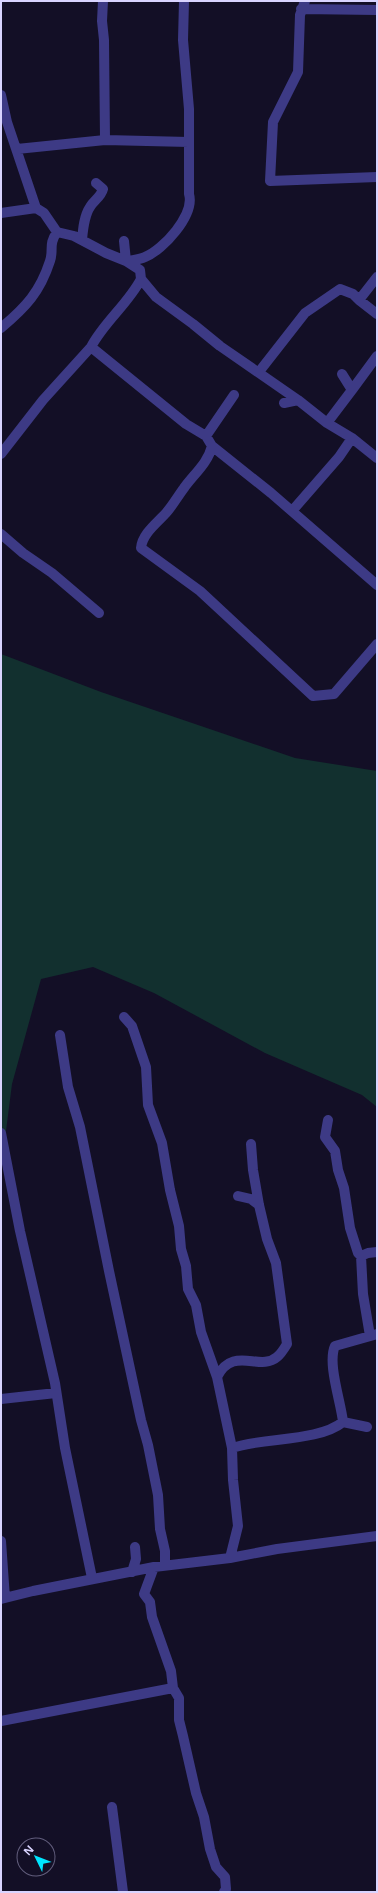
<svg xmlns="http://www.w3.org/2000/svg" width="378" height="1893" viewBox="0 0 378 1893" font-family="'Open Sans',sans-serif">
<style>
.green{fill:#12302f}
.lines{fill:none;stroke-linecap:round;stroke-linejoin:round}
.minor{stroke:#3d3a85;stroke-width:10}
</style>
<rect width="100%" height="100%" fill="#130f26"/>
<!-- green -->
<path class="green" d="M1 654 101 692 295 758 377 771V1107L362 1095 265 1053 154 993 93 967 41 979 12 1084 1 1170Z"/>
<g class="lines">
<!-- minor -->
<path class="minor" d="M103 1 102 21 104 40 105 140
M184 1 183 40 189 109V194C195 215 163 250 145 257 139 260 132 260 126 261L140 270 141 279 156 297 193 324 220 346 298 400 327 423 352 438 377 458
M305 1 300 15 298 72 273 122 270 181 377 177
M301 9 377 10
M1 95 7 122 36 208 44 213 57 232 74 236 106 253 126 261 124 241
M17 149 105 140 189 142
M1 213 36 208
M82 240C83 229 84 216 90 207 94 200 101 197 103 189L96 183
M377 277 359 300 377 314
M1 328C26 307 40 292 50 261 54 249 48 245 57 232
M91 347 186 424 206 436 234 395
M262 368 305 313 340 289 353 294 359 300
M352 390 377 356
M284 403 298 400
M327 423 352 390 342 374
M206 436 212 446 271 493 377 585
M212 446C208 463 194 474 184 488 178 496 173 505 166 513 157 523 142 534 141 548L200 591 313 696 334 694 377 644
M1 454 43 400 91 347C104 322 128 304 141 279
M292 511 339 457 352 438
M1 534 23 553 52 573 99 613
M124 1017 132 1026 146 1067 148 1105 162 1143 170 1190 179 1226 181 1249 186 1266 188 1289 196 1305 201 1332 217 1377 232 1448 233 1480 238 1526 230 1558
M60 1035 68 1087 80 1127 109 1271 141 1420 148 1445 158 1495 160 1529 165 1551V1566
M328 1120 325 1137 335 1151 338 1170 344 1188 350 1228 358 1253 361 1256 363 1294 370 1336
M1 1133 20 1231 55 1383 65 1448 92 1578
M238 1196 251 1199 259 1205
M361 1256 368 1253 377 1252
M217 1377C233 1345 260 1372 277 1357 281 1354 284 1349 287 1344L276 1263 267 1239 259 1205 253 1170 251 1144
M1 1399 56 1393
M343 1422C341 1402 327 1363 335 1346L377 1334
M343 1422 367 1427
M232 1448C264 1437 318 1442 343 1422
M1 1541 5 1598
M154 1567 144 1594 150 1602 152 1617 171 1671 173 1688 179 1698V1720L183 1736 196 1793 204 1817 210 1849 216 1867 225 1877 226 1889 224 1892
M132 1572 136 1559 135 1547
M1 1599 33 1591 154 1567 230 1558 277 1549 377 1536
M1 1721 173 1688
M112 1807 123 1892"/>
</g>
<!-- border -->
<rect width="378" height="1893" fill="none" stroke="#d9d4ff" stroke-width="4"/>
<!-- north arrow -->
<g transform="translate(36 1857) rotate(313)"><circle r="19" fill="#130f26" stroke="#625e7d"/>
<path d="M0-3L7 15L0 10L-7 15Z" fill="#00e5ff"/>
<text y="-6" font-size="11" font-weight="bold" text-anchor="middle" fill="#d9d4ff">N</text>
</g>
</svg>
